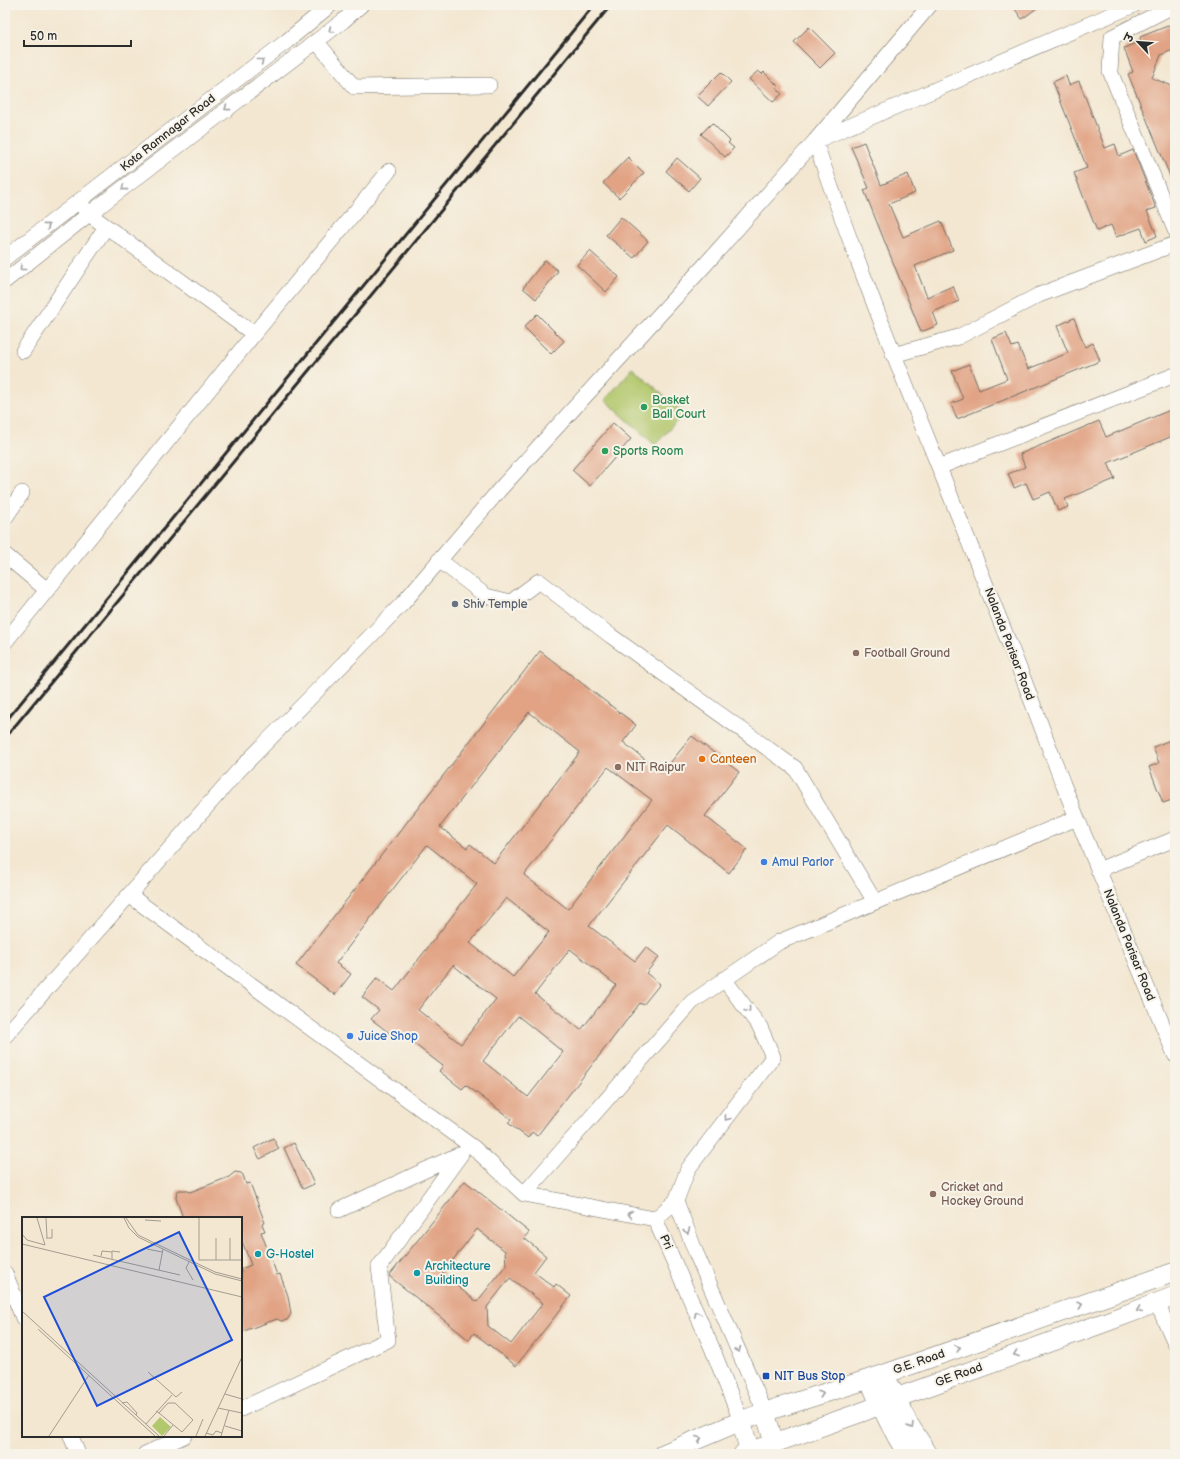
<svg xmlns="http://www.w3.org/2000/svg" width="1180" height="1459" viewBox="0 0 1180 1459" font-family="'Balsamiq Sans','Playpen Sans Deva',sans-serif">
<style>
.green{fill:#b2c86d;stroke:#6e7a4c}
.building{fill:#e1a384;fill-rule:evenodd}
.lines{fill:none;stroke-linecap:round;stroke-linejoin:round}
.minor-casing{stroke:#716d65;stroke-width:16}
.major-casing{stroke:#716d65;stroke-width:20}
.minor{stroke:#fff;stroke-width:15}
.major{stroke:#fff;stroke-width:19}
.rail{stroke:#2b2b2b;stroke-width:3}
.oneway{stroke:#a0a0a0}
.leisure-dot{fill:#2e9e5b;stroke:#f7f3e8;stroke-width:1.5}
.worship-dot{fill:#6b7280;stroke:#f7f3e8;stroke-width:1.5}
.education-dot{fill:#8d6e63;stroke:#f7f3e8;stroke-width:1.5}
.food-dot{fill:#e8710a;stroke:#f7f3e8;stroke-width:1.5}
.shop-dot{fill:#3f7fe0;stroke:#f7f3e8;stroke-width:1.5}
.culture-dot{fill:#0f9aa8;stroke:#f7f3e8;stroke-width:1.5}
.transit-dot{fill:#1a4fb4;stroke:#f7f3e8;stroke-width:1.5}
.labels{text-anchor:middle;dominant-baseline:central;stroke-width:4;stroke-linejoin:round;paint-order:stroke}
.street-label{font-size:12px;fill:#2b2b2b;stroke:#f7f3e8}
.leisure-label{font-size:12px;fill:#27864d;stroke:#f7f3e8;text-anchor:start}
.worship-label{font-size:12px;fill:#5b616d;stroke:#f7f3e8;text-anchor:start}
.education-label{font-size:12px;fill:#785e54;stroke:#f7f3e8;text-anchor:start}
.food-label{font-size:12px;fill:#c56008;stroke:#f7f3e8;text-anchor:start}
.shop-label{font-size:12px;fill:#366cbe;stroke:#f7f3e8;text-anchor:start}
.culture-label{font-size:12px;fill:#0d838f;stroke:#f7f3e8;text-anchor:start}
.transit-label{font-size:12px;fill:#164399;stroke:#f7f3e8;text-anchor:start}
.inset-road{fill:none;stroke:#a39c8f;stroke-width:1}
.view{fill:#1d4ed8;fill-opacity:0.15;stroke:#1d4ed8;stroke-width:2}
.inset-edge{fill:none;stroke:#2b2b2b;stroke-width:2}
</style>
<rect width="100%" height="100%" fill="#f7f3e8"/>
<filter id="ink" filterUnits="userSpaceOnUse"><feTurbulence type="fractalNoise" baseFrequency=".025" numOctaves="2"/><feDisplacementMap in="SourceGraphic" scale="8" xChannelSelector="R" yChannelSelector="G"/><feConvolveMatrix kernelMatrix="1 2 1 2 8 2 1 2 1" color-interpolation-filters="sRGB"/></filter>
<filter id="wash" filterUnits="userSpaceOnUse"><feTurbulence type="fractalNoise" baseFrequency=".012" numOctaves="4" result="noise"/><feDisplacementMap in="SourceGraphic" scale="16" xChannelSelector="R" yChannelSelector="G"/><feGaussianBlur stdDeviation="0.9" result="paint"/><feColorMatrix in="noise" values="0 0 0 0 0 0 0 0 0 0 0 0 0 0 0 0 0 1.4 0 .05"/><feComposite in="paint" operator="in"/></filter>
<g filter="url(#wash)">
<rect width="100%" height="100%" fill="#f3e7d1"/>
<!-- green -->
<path class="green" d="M633 368 684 413 655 445 605 400Z"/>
<g id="blocks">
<!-- building -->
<path class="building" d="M1012 5H1041L1022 19Z
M1175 23V53L1170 51 1161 55 1152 78 1175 87V188L1128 74 1133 72 1124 48 1141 41 1140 37Z
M809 27 835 53 820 68 794 42Z
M758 71 762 74 764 72 778 86 776 88 782 94 773 102 749 79Z
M721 72 731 82 708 106 697 96Z
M1066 76 1069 85 1079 81 1105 148 1115 144 1119 156 1133 150 1156 208 1147 211 1157 236 1146 241 1141 228 1116 237 1111 225 1097 231 1074 173 1087 168 1053 82Z
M712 123 730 141 728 143 734 148 725 157 701 134Z
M864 142 881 185 908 174 915 193 889 204 903 237 941 221 953 250 915 266 927 297 953 286 959 301 933 312 938 325 921 332 864 190 869 188 851 147Z
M628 157 644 173 619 198 603 183Z
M677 158 700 178 689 191 666 171Z
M621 217 648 241 634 258 606 235Z
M590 251 619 277 606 292 577 265Z
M545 260 558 271 536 299 523 288Z
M537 314 564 341 551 354 524 327Z
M1074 318 1085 347 1093 343 1100 361 957 419 951 404 963 399 952 371 969 364 979 390 1007 379 992 339 1006 333 1012 347 1018 345 1028 369 1068 353 1057 326Z
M1175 408V435L1108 463 1115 479 1065 499 1068 507 1058 511 1050 492 1033 499 1026 483 1014 488 1008 474 1025 467 1020 454 1099 421 1106 437Z
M613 423 631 439 590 486 572 470Z
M540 651 636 725 623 742 662 773 692 736 739 772 705 816 747 849 729 873 668 825 589 926 635 961 646 947 659 957 646 973 660 984 643 1005 640 1003 537 1136 532 1132 528 1138 508 1123 511 1119 466 1085 462 1089 439 1071 443 1066 400 1033 396 1038 371 1019 379 1010 362 997 377 978 394 991 477 884 427 845 336 963 351 974 335 995 296 965ZM529 712 580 752 494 863 470 844 467 848 440 827ZM608 767 652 800 568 909 524 875ZM506 898 549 932 513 977 470 943ZM570 949 616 985 581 1030 535 994ZM453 965 496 999 461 1044 418 1010ZM518 1016 563 1052 528 1097 483 1061Z
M1175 738V799L1163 803 1149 767 1159 763 1153 747Z
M273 1138 279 1149 260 1159 254 1148Z
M294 1143 314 1184 303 1189 284 1148Z
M235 1172 241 1173 243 1175 246 1184 250 1183 265 1223 262 1224 265 1231 261 1232 277 1275 280 1274 288 1296 291 1314 287 1320 281 1321 277 1319 241 1332V1269L251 1265 241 1238V1218H183L176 1198 177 1192 179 1190H185L190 1192 229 1177Z
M465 1181 529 1232 524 1238 546 1256 534 1272 554 1287 556 1284 571 1296 516 1366 474 1333 469 1340 389 1276ZM477 1229 505 1251 506 1265 477 1302 442 1274ZM510 1278 543 1303 511 1344 488 1326 487 1307Z"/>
</g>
</g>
<g filter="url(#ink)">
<use href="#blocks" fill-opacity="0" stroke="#716d65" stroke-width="1"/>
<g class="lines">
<defs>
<path id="minor" d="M1175 5 1112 37 1110 71 1175 230
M316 41 354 87 489 85
M83 207 89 214 254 334
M5 258 287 41 330 5
M5 281 89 214 343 21 361 5
M23 351 106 227
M893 355 958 337 1039 295 1175 244
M1175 375 939 467 1025 683 1063 784 1175 1055
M939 467C895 359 852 251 815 141L1134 5
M5 518 22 493
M5 555 47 590
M439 560 486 596 511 602 539 581 611 636 795 768 875 902
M5 642 254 334 389 171
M1098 870 1175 839
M129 895 474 1148 524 1194 692 1002 779 942 1077 818
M724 979 760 1027 773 1057 688 1169 676 1201 696 1253 765 1412
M5 1036 238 771 403 603 501 488 704 266 815 141 930 5
M524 1194 655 1219 712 1348 741 1421
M339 1210 460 1154
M655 1219 676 1201
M5 1273 23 1318
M1157 1303 1175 1343
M241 1409 388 1340 379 1267 461 1154
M71 1436 78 1454
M145 1454 184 1436"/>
<path id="major" d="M869 1379C880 1405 892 1430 907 1454
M891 1387 908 1423 928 1454
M765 1412 774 1443
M741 1421 750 1452
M663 1454 741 1421 765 1412 885 1374 1175 1272
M743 1454 865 1411 896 1398 1106 1322 1175 1296"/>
</defs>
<!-- minor casing -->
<use href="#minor" class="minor-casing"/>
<!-- major casing -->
<use href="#major" class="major-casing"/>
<!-- minor -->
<use href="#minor" class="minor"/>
<!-- major -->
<use href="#major" class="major"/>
<!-- rail -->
<path class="rail" d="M5 722 594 5
M5 738 611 5"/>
</g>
<!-- one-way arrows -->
<defs><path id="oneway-chevron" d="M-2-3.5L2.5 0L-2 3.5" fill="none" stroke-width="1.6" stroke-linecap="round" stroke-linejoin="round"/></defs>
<g class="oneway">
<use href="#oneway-chevron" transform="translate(331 30) rotate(143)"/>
<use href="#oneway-chevron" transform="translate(261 61) rotate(-38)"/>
<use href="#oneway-chevron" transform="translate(227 108) rotate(143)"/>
<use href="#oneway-chevron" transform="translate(124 188) rotate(143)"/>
<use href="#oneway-chevron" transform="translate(47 226) rotate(-37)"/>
<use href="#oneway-chevron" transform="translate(22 268) rotate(141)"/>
<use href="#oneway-chevron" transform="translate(748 1010) rotate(53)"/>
<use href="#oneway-chevron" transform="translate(727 1118) rotate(127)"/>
<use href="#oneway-chevron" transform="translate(630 1214) rotate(-170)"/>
<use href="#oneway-chevron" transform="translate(687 1231) rotate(69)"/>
<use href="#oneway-chevron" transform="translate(1080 1305) rotate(-19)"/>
<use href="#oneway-chevron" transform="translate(1139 1310) rotate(159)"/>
<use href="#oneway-chevron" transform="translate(697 1314) rotate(-114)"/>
<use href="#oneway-chevron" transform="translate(958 1348) rotate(-19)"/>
<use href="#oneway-chevron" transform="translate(738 1350) rotate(67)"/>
<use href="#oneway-chevron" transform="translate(1016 1354) rotate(160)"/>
<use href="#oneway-chevron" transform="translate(821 1394) rotate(-18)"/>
<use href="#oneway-chevron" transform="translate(911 1426) rotate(59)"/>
<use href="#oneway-chevron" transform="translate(699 1439) rotate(-23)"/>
</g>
</g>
<!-- markers -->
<g class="leisure-dot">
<circle cx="644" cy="407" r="4"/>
<circle cx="605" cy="451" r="4"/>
</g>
<circle class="worship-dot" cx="455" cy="604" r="4"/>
<g class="education-dot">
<circle cx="856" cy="653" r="4"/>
<circle cx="618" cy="767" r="4"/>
<circle cx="933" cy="1194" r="4"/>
</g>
<circle class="food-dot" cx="702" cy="759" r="4"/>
<g class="shop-dot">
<circle cx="764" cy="862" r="4"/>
<circle cx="350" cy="1036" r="4"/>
</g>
<g class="culture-dot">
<circle cx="258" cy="1254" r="4"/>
<circle cx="417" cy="1273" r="4"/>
</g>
<rect class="transit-dot" x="762" y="1372" width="8" height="8" rx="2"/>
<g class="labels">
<!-- street labels -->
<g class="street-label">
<text transform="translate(168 133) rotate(-38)">Kota Ramnagar Road</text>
<text transform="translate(1009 644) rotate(69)">Nalanda Parisar Road</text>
<text transform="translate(1129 945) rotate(68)">Nalanda Parisar Road</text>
<text transform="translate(666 1242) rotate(66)">Pri</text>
<text transform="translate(919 1362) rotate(-19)">G.E. Road</text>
<text transform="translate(959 1375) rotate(-20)">GE Road</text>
</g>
<!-- leisure labels -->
<g class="leisure-label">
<text x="652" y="400">Basket<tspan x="652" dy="14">Ball Court</tspan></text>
<text x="613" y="451">Sports Room</text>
</g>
<!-- worship labels -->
<g class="worship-label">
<text x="463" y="604">Shiv Temple</text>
</g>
<!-- education labels -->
<g class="education-label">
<text x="864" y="653">Football Ground</text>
<text x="626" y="767">NIT Raipur</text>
<text x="941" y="1187">Cricket and<tspan x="941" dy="14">Hockey Ground</tspan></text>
</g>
<!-- food labels -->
<g class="food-label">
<text x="710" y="759">Canteen</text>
</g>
<!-- shop labels -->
<g class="shop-label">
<text x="772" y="862">Amul Parlor</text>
<text x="358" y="1036">Juice Shop</text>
</g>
<!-- culture labels -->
<g class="culture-label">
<text x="266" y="1254">G-Hostel</text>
<text x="425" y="1266">Architecture<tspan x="425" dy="14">Building</tspan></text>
</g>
<!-- transit labels -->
<g class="transit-label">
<text x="774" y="1376">NIT Bus Stop</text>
</g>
</g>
<!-- overview -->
<g transform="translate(22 1217)">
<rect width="220" height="220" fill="#f3e7d1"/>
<path d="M138 200 149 210 140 219 130 209Z" fill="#b2c86d"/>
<path class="inset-road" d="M24 1 25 21M102 1 107 11 116 20 193 57 220 64M104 1 116 18 193 55 220 62M177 1V43H220M123 3 139 4M0 17 5 23 23 28 15 1M24 21H30V12M194 21V43M0 27 220 80M125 32 140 35M71 38 158 58M79 39 80 34 90 35M90 42V34L98 35M208 43V21M167 45 164 51 171 63M137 53 141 32M0 94 137 219M16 112 133 219M126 155 154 180 160 175M203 177 220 182M100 186 105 185 115 196 114 198M196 191 220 196M134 194 137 196 146 186H153L171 203 160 215 137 196M124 207 150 178M203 209 220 214M184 216 191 218 194 214 200 216M27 219 67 158M142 219 151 208M174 219 181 202M183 219 220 140M199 219 207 193"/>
<path class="view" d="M157 15 210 123 75 189 22 80Z"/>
<rect width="220" height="220" class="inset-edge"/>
</g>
<!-- margin -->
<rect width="1180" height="1459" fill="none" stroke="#f7f3e8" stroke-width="20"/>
<!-- north arrow -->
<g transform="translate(1138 42) rotate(296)" stroke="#f7f3e8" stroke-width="3" paint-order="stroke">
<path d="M0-3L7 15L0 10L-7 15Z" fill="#2b2b2b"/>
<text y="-6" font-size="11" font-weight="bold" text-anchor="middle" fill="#2b2b2b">उ</text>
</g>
<!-- scale -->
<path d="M24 40v6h107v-6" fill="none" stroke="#2b2b2b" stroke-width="2"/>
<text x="30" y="40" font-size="12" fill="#2b2b2b" stroke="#f7f3e8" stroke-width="3" paint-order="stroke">50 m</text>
</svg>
